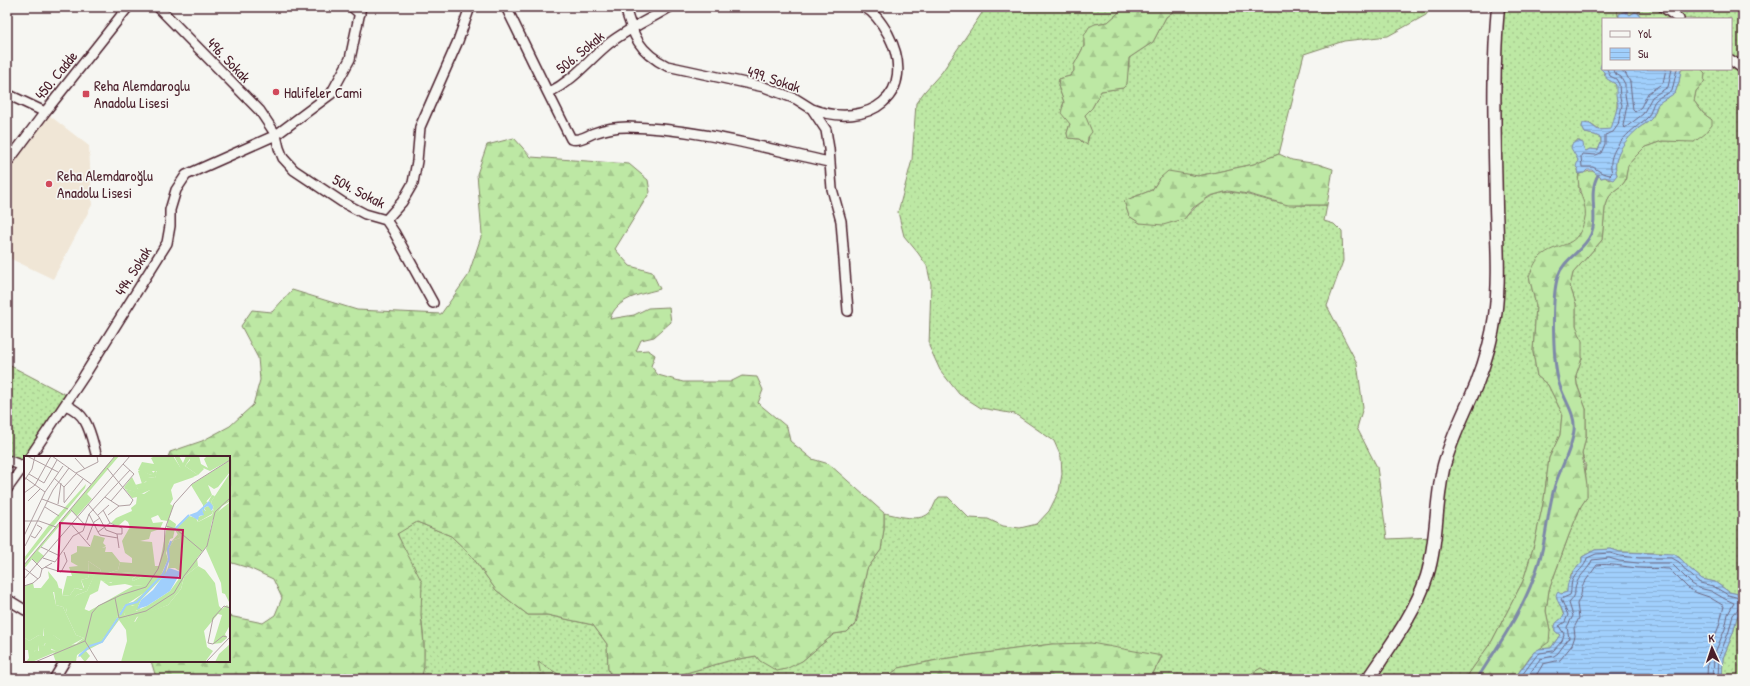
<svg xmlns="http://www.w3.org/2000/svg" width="1750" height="686" viewBox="0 0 1750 686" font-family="'Patrick Hand',sans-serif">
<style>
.built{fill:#f0e6d6}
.grass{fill:url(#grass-dots);stroke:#848468}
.forest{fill:url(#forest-firs);stroke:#848468}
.water{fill:url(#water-rules);stroke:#7e89a8}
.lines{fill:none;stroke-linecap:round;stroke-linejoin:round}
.shore{stroke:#6c657f;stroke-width:1}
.stream{stroke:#7e89a8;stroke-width:3}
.minor-casing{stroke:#4a1f2b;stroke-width:12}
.tertiary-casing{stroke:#4a1f2b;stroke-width:15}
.minor{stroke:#f6f6f2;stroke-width:9}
.tertiary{stroke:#f6f6f2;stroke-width:12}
.poi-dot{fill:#d1495b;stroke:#f6f6f2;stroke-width:1.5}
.labels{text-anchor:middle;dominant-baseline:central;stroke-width:3.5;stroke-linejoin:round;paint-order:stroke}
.street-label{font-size:15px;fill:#4a1f2b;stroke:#f6f6f2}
.poi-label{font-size:15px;fill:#4a1f2b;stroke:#f6f6f2;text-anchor:start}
.inset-river{fill:none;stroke:#a0cffc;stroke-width:2}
.inset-road{fill:none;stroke:#b1a0a2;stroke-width:1}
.view{fill:#c2185b;fill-opacity:0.15;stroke:#c2185b;stroke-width:2}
.inset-edge{fill:none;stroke:#4a1f2b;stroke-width:2}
</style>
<defs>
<pattern id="grass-dots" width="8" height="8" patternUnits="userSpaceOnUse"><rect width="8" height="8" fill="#bde8a4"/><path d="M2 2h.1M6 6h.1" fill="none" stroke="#a4c78d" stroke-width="1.8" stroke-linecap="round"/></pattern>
<pattern id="forest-firs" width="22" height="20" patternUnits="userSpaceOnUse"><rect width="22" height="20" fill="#bde8a4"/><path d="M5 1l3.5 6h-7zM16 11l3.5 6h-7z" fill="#a4c78d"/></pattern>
<pattern id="water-rules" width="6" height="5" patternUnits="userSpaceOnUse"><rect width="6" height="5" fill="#a0cffc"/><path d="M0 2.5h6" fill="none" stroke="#8bb1d8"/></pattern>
</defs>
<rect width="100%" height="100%" fill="#f6f6f2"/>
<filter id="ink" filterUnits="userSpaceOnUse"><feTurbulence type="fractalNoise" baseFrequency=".025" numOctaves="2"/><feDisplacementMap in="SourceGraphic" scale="8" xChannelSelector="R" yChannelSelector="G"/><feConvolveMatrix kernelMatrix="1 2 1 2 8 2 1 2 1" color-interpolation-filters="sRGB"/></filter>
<g filter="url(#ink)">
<!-- built -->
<path class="built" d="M45 112 89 146 92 205 53 279 7 257V163Z"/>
<!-- grass -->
<path class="grass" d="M986 7H1125L1108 22 1095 24 1084 36V46L1074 65V71L1070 76 1059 79 1058 86 1064 102 1062 107 1070 123 1067 133 1068 138 1079 139 1083 143 1088 141 1090 127 1088 125 1085 115 1092 108 1101 91 1123 88 1129 67V58L1153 42 1166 17 1179 7H1431L1426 15 1388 36 1344 41 1304 54 1279 154 1260 161 1254 164 1198 176 1183 174 1160 178 1152 190 1124 201 1129 216 1140 223 1184 219C1222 176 1239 196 1286 204 1299 206 1314 205 1327 205L1324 221 1334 224 1342 232 1343 261 1327 306 1357 363 1363 407 1357 428 1377 467 1387 539 1434 537 1437 503 1492 337 1498 7H1617L1619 19H1603V62L1601 65 1605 75 1616 85C1618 101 1618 114 1611 129 1597 133 1597 127 1587 122L1582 127 1585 133 1595 135 1601 138V143L1598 150 1590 149 1586 151 1584 150 1580 141H1576L1575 153 1578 160 1579 192 1583 196 1586 210 1585 221 1581 231 1573 242 1529 276 1536 306 1533 352 1537 376 1548 385 1562 413 1560 435 1549 458 1544 499 1534 545 1523 581 1492 641 1465 679H1279L1261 668 1242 679H1150L1162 657 1052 644 942 659 899 668 884 679H673L679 675 728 661 756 656 760 661H802L834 634 847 632 856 624 867 569 881 550 884 529V513C896 515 922 524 931 511 934 507 935 501 939 497H948L969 518 988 519 1003 526 1020 528 1037 524 1049 511 1059 491 1062 474 1061 457 1054 441 1015 414 981 408 959 394 940 370 929 346 931 284 927 266 918 253 904 236 898 212 912 160 916 103 925 91 942 72Z
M1641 7H1743V595L1729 592 1715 582 1702 579 1689 568 1679 557 1661 553 1620 552 1611 549 1595 550 1582 557V562L1571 574 1567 592 1561 594V608L1564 616C1559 622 1554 621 1555 631L1560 635 1551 648 1539 649 1543 645 1550 630 1546 611 1549 590 1569 535 1581 506 1587 497 1585 463 1582 454 1586 437V409L1577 384 1576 375 1582 358 1576 325V304L1570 286 1573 273 1602 240 1605 208 1609 197 1614 191 1622 185 1625 181 1628 165 1635 157 1645 147 1662 141H1677L1712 120 1703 113 1694 101 1696 91 1704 82 1705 73 1701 69H1731V19H1642L1638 13Z
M7 364 70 397 30 457H25V464L7 460Z
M417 522 451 536 471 555 496 590 528 615H547L593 625 607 644 608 669 612 679H566L539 662 542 679H421C431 639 414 571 397 533Z
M1743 609V679H1722L1723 658 1733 633 1737 617Z"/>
<!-- forest -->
<path class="forest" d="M1125 7H1179L1166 17 1153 42 1129 58 1127 84 1123 88 1101 91 1092 108 1085 115 1092 132 1088 137 1087 145 1079 139 1068 138 1067 133 1070 124 1061 113 1064 102 1058 86 1059 79 1070 76 1074 71V65L1084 46V36L1089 27 1095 24 1108 22Z
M1617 7H1641L1638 13 1635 12 1630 15 1626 12H1623L1618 16Z
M1684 69H1701L1705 73 1704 82 1696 91 1694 101 1703 113 1712 120V125L1705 134 1694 142 1662 141 1645 147 1635 157 1628 165 1625 181 1622 185 1614 191 1609 197 1605 208 1602 240 1573 273 1570 286 1576 304V325L1582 341V358L1576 375 1577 385 1586 409V437L1582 454 1587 485V497L1581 506 1569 535 1549 590 1546 611 1550 630 1549 642 1531 655 1514 679H1465L1492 641 1523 581 1534 545 1544 499 1549 458 1560 435 1562 413 1548 385 1537 376 1533 352 1536 306 1529 276C1532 270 1535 261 1540 257 1557 241 1576 251 1584 222 1590 204 1575 192 1579 174 1590 172 1591 167 1601 178L1605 177 1609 180 1617 175C1611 157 1625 138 1640 127 1643 125 1647 123 1650 120 1655 115 1656 109 1658 103L1675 93 1679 82 1681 70Z
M514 138 531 157 629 164 648 180 650 192 615 249 630 266 652 272 660 289C642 294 616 298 610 319L634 315 648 308 669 307 671 322 654 337 641 340 636 351 648 350 655 355 651 366 658 375 683 382H730L742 376 757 377 763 390 758 403 787 427 790 441 812 459 829 464 884 513V529L881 550 867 569 855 624 847 632 834 634 802 661 786 669 777 671 760 661 756 656 728 661 679 675 673 679H612L608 669 607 644 593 625 547 615H528L496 590 471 555 451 536 417 522 397 534 422 582 421 615 424 644V667L421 679H159L155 674 151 661H229V616L263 623 275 615 282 598 273 579 249 568 229 562V457H168L170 452 202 441 230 426 253 405 260 380 258 358 241 326 252 310 272 312 292 290 357 310 441 314 468 276 482 234 477 174 487 145Z
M1279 154 1292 160 1318 164 1333 169 1327 205H1288L1248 194 1228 191 1210 196 1193 208 1184 219 1163 225 1140 223 1129 216 1124 201 1152 190 1160 178 1168 171 1198 176 1254 164 1260 161Z
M1091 643 1162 656 1150 679H884L899 668 942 659 1052 644Z
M538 662 566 679H542Z
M1261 668 1279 679H1242Z"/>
<!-- water -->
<path class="water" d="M1623 12H1626L1630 15 1635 12 1638 13 1642 19H1619V14Z
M1603 62V69L1681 70 1679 82 1675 93C1671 96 1664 99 1659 103 1655 107 1655 116 1649 121 1646 124 1642 125 1639 128 1625 140 1611 157 1617 175L1613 180 1605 177 1601 178 1592 170H1587L1584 173 1579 174 1578 169 1576 167 1578 160 1571 148 1572 144 1578 141 1583 143 1584 150 1586 151 1590 149 1598 150 1601 143V138L1595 135 1585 133 1582 127 1583 123 1590 124 1598 130 1611 129 1618 105 1616 96V85L1614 83 1607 79 1604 72 1600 68 1601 65Z
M1611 549 1620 552 1674 554 1682 560 1689 568 1702 579 1715 582 1729 592 1743 595V609L1737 617 1733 633 1723 658 1722 679H1514L1534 652 1539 649 1551 648 1560 635 1555 631C1554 621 1559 622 1564 616 1563 608 1557 603 1556 595L1558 592 1561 594 1567 592C1567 578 1573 572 1582 562V557L1595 550Z"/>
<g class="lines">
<!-- shore -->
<path class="shore" d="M1607 69 1610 76 1616 79 1619 84 1620 98 1622 105 1618 125 1613 132 1605 135V144L1601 153 1596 155 1582 154 1581 156 1582 167H1593L1602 173 1610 175 1612 173C1605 149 1630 132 1646 119 1652 114 1651 105 1656 100 1660 96 1667 94 1672 91L1677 69
M1613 69 1614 73 1621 77 1625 84V95L1627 105 1623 126 1625 128 1643 114 1652 97 1668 87 1672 69
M1620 69 1626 74 1630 82 1633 110 1635 112 1641 107 1648 93 1663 83 1666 69
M1519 679 1537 655 1540 653 1553 651 1562 641 1564 634 1559 626 1565 622 1568 615 1561 599 1570 595C1572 589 1570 584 1573 579 1577 571 1585 568 1587 558L1596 554 1610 553 1620 556 1639 558H1672L1679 562 1686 571 1700 583 1713 586 1728 595 1743 599
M1526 679 1540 659 1554 656 1558 653 1569 638 1567 627 1573 616 1569 603C1579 593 1572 592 1577 582 1581 574 1589 569 1592 560L1609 558 1619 561 1638 563H1671L1692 584 1699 588 1711 591 1725 599 1734 603 1728 614 1725 629 1714 655 1713 679
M1534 679 1543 664 1560 660 1572 645 1575 636 1574 628 1579 618 1577 604 1581 595 1582 586 1597 565C1608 563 1625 567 1638 568 1648 569 1659 568 1669 569L1688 588 1697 593 1709 597 1724 606 1719 626 1708 654 1707 679
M1718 679 1719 657 1729 631 1733 615 1739 608 1743 607"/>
<!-- stream -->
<path class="stream" d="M1626 12 1628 7
M1477 679C1500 643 1526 606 1538 565 1547 539 1547 511 1555 485 1561 467 1572 449 1574 430 1576 412 1561 396 1558 379 1553 357 1551 297 1558 276 1564 258 1584 251 1591 234 1599 215 1587 194 1598 175"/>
<defs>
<path id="minor" d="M158 7 260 111 276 135 279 148 283 158 294 170 342 202 365 214 386 220 394 232 433 303
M352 7 360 14
M506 7 548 93C574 80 586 63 606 46 625 30 649 20 670 7
M625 7C633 36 639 52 667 66L764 87 796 99 812 109 826 130 829 149 832 189 841 221 848 311
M1663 7 1679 19
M1731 60 1743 69
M548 93 571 139C580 141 586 136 594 133 605 129 616 127 627 127 696 128 763 148 829 162
M7 94 45 112
M812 109C868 130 920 95 888 34 883 25 874 12 864 7
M7 163 45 112 128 7
M386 220 402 202 413 183 417 161 420 127 458 41 470 7
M65 405C89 414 90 434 97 457
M30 457 84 376 167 243 170 226V210L176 190 186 175 276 135 331 94 350 59 361 7
M7 460 23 466
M7 489 25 464
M7 599 25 610
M54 679 65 661"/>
<path id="tertiary" d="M1368 679C1390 646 1415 614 1427 576 1438 540 1435 501 1444 465 1452 436 1466 410 1477 383 1485 362 1492 339 1495 316 1500 280 1497 243 1496 207 1495 141 1492 73 1498 7"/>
</defs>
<!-- minor casing -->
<use href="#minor" class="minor-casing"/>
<!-- tertiary casing -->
<use href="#tertiary" class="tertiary-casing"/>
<!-- minor -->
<use href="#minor" class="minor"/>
<!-- tertiary -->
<use href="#tertiary" class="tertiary"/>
</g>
</g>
<!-- markers -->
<g class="poi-dot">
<circle cx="276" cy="92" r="4"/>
<rect x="82" y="90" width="8" height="8" rx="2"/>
<circle cx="49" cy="184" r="4"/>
</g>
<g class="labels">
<!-- street labels -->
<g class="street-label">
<text transform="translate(580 52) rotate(-40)">506. Sokak</text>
<text transform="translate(229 60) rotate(46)">496. Sokak</text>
<text transform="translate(56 75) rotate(-51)">450. Cadde</text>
<text transform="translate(774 79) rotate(18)">499. Sokak</text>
<text transform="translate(359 191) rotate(27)">504. Sokak</text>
<text transform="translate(133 271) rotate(-58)">494. Sokak</text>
</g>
<!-- poi labels -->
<g class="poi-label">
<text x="94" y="85">Reha Alemdaroglu<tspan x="94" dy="17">Anadolu Lisesi</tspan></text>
<text x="284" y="92">Halifeler Cami</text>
<text x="57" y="175">Reha Alemdaroğlu<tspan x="57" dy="17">Anadolu Lisesi</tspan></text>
</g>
</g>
<!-- overview -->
<g transform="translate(24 456)">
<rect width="206" height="206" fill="#f6f6f2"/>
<path d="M91 0H95L63 38 68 43 53 60 48 55 14 95 20 100 13 107 8 103 0 113V109ZM131 0H149L156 11 170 21 150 28 147 34 149 43 146 48 149 50 145 63 152 68 149 82 146 83 142 97 144 103 138 117 126 133 100 150 82 180 53 199 52 206H32L29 198 32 195 26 192 27 183 26 187H21L20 190 15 189 14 196 11 194 8 206H2L5 202 4 194H0V181L5 185 15 179 20 180V172L36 184 37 190 52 188 60 182 52 179 39 151 32 149 30 135 35 132 38 133V140L46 139 51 132 58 134 60 131 57 124 64 122 65 119 64 105 76 113 78 119 94 114 96 106 108 107V102L101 97 98 85 106 71 104 66 101 64 94 70 87 67 92 62 108 55 107 52 112 48 113 41 108 42 101 33 120 38 126 34H115L111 29 122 26 124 21 131 22 133 15H128L130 18 127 19 114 14 118 6 130 8 127 2ZM134 59 137 64 144 65 135 110H131L128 86 116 85 125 83 127 76 136 73 139 66 129 67 127 62ZM72 116 76 124 84 127 92 125 97 117 110 116 114 119 108 123 109 125 122 119 119 129 109 130 65 155 60 153 56 161 49 163 42 155 43 152 53 139 63 135ZM165 0 171 1 180 13 174 19 161 10 166 4ZM206 4V16L194 31 190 33 184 29 188 39 179 49 167 29ZM206 17 205 46 198 50 188 65 183 90 173 102 174 110 160 121 157 133 144 149 113 161 110 166 100 158 105 150 111 149 112 155 123 150 146 135 154 124 157 116 151 112H145L143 118H142L145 108V92L150 84 156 82 151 74 165 60 172 62 174 66 188 59 190 52 187 46ZM62 28 61 32 0 106V102L25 69Z" fill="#bde8a4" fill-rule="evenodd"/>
<path d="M150 0H155L159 7 162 0 167 1 161 10 174 19 169 21 157 13ZM169 0H175L177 8 184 12 180 3 183 0H206V4L186 15 177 11ZM117 14 127 19 132 14 133 17 131 22 124 21V24L118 28 114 15ZM108 21 114 33 126 34 117 38 101 33 100 31ZM188 39 191 40 187 46 190 52 188 58 174 66V61L179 59 178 53 182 55 180 52 184 50 188 52 187 55 189 54 185 45 179 51V44L184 46ZM206 42V145L205 146 201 138 198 137 197 127 182 93 191 58 205 47ZM154 78 156 82 150 84 145 92 142 118 117 144 114 151 117 153 111 155V149H108L100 158 111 166 115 159 144 149 157 133 160 121 174 110 181 114 191 127 195 150 198 153 203 149 206 152V169L201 178 203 182 197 187 189 188 198 159 194 158 180 175 183 191 189 195 181 206H97L103 185 102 174 95 164 79 186 62 195 66 200 61 206 56 200 53 202 64 190 82 180 101 148 109 146 127 131 141 113 144 102 142 92ZM70 79 81 82 79 87 82 90 78 92 82 91 81 96H88L96 106 94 114 78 119 76 113 64 105 65 119 64 122 57 124 60 134 51 132 46 139 38 140 43 120H48L45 111 54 110 47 106V99L53 96V90L66 91ZM24 115 33 126 36 136H29L32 149 39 151 52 179 60 182 40 193 34 187 36 184 29 179 24 180 20 172 19 181 15 179 5 185 0 181V130L9 127 10 132H17L25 122ZM72 115 77 123 74 135 66 139 56 165H50L42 157 43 150 53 139 63 135ZM110 116 115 117 108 123 109 125 122 119 125 123 119 129 109 130 101 128 85 130 78 125 87 127 97 117ZM26 183 30 184 27 194 34 195 8 206V201L11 194 15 195V187L20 190 22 186 26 187ZM206 188V206H191L195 198Z" fill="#bde8a4"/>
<path d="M185 45 189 50 188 55 184 50 180 52 181 56 178 53 180 59 175 60 174 64 165 59 173 56ZM145 112 157 116 146 135 123 150 113 153 117 144 129 134Z" fill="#a0cffc"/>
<path class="inset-river" d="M150 74 165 59M96 159 102 149 113 146 139 118 145 103 144 93 147 85M55 200 66 190 78 186 94 162"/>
<path class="inset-road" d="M3 0 34 16M28 0 67 28M51 2 61 13M52 17 74 6 73 0M5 18 20 27 33 4M0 21 21 36M30 22 40 31M0 25 8 13 11 0M40 31 53 17M0 37 11 29 27 0M81 41 95 50 106 49 109 44 83 12M18 43 44 53M4 45 16 33M87 45 110 18 99 8M40 46V31M40 47 59 23M34 48 37 27M64 48 75 61 82 74 93 78 95 92M21 51 35 60M47 54 61 69M79 54 86 67M65 58 74 76 86 67M74 59 85 49M84 59 95 50M0 65H15L32 71M46 67 66 90M86 67 98 72V78H93M142 70 152 73 178 95M74 76 76 79 94 82M0 80 21 36 39 10M7 80 11 82 18 72 13 69M63 84 70 66 76 62M1 90 29 34 45 12M17 91 36 100M19 102 31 106 49 80 59 75 65 58 106 14M8 103 18 113M0 109 91 0M21 111 37 116 43 105 40 96M0 112 14 123M0 123 106 0M0 130 9 127 16 121 18 113 28 107M91 142 95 162 122 155 150 137 160 120 183 90 191 56 206 42M203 181 199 180 189 188 184 187 189 162 200 150 206 152M61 185 74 206M11 206 61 185 68 157 74 150 97 139 122 131 134 113 140 94 141 73 150 48 168 28 206 4M182 206 206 181"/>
<path class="view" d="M36 67 159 74 156 122 34 115Z"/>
<rect width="206" height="206" class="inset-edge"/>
</g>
<!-- margin -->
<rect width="1750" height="686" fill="none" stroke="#f6f6f2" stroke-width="24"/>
<rect x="12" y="12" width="1726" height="662" fill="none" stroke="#4a1f2b" stroke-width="1.5" filter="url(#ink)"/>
<!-- legend -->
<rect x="1602" y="18" width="130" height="52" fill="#f6f6f2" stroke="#b1a0a2"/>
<rect x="1610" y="31" width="20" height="6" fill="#f6f6f2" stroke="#b1a0a2"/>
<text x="1638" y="38" font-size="12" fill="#4a1f2b">Yol</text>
<rect x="1610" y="48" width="20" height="12" fill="url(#water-rules)" stroke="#b1a0a2"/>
<text x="1638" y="58" font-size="12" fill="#4a1f2b">Su</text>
<!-- north arrow -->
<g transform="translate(1712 648) rotate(357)" stroke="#f6f6f2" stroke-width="3" paint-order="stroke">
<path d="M0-3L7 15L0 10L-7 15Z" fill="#4a1f2b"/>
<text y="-6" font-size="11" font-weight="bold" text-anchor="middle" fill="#4a1f2b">K</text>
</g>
</svg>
